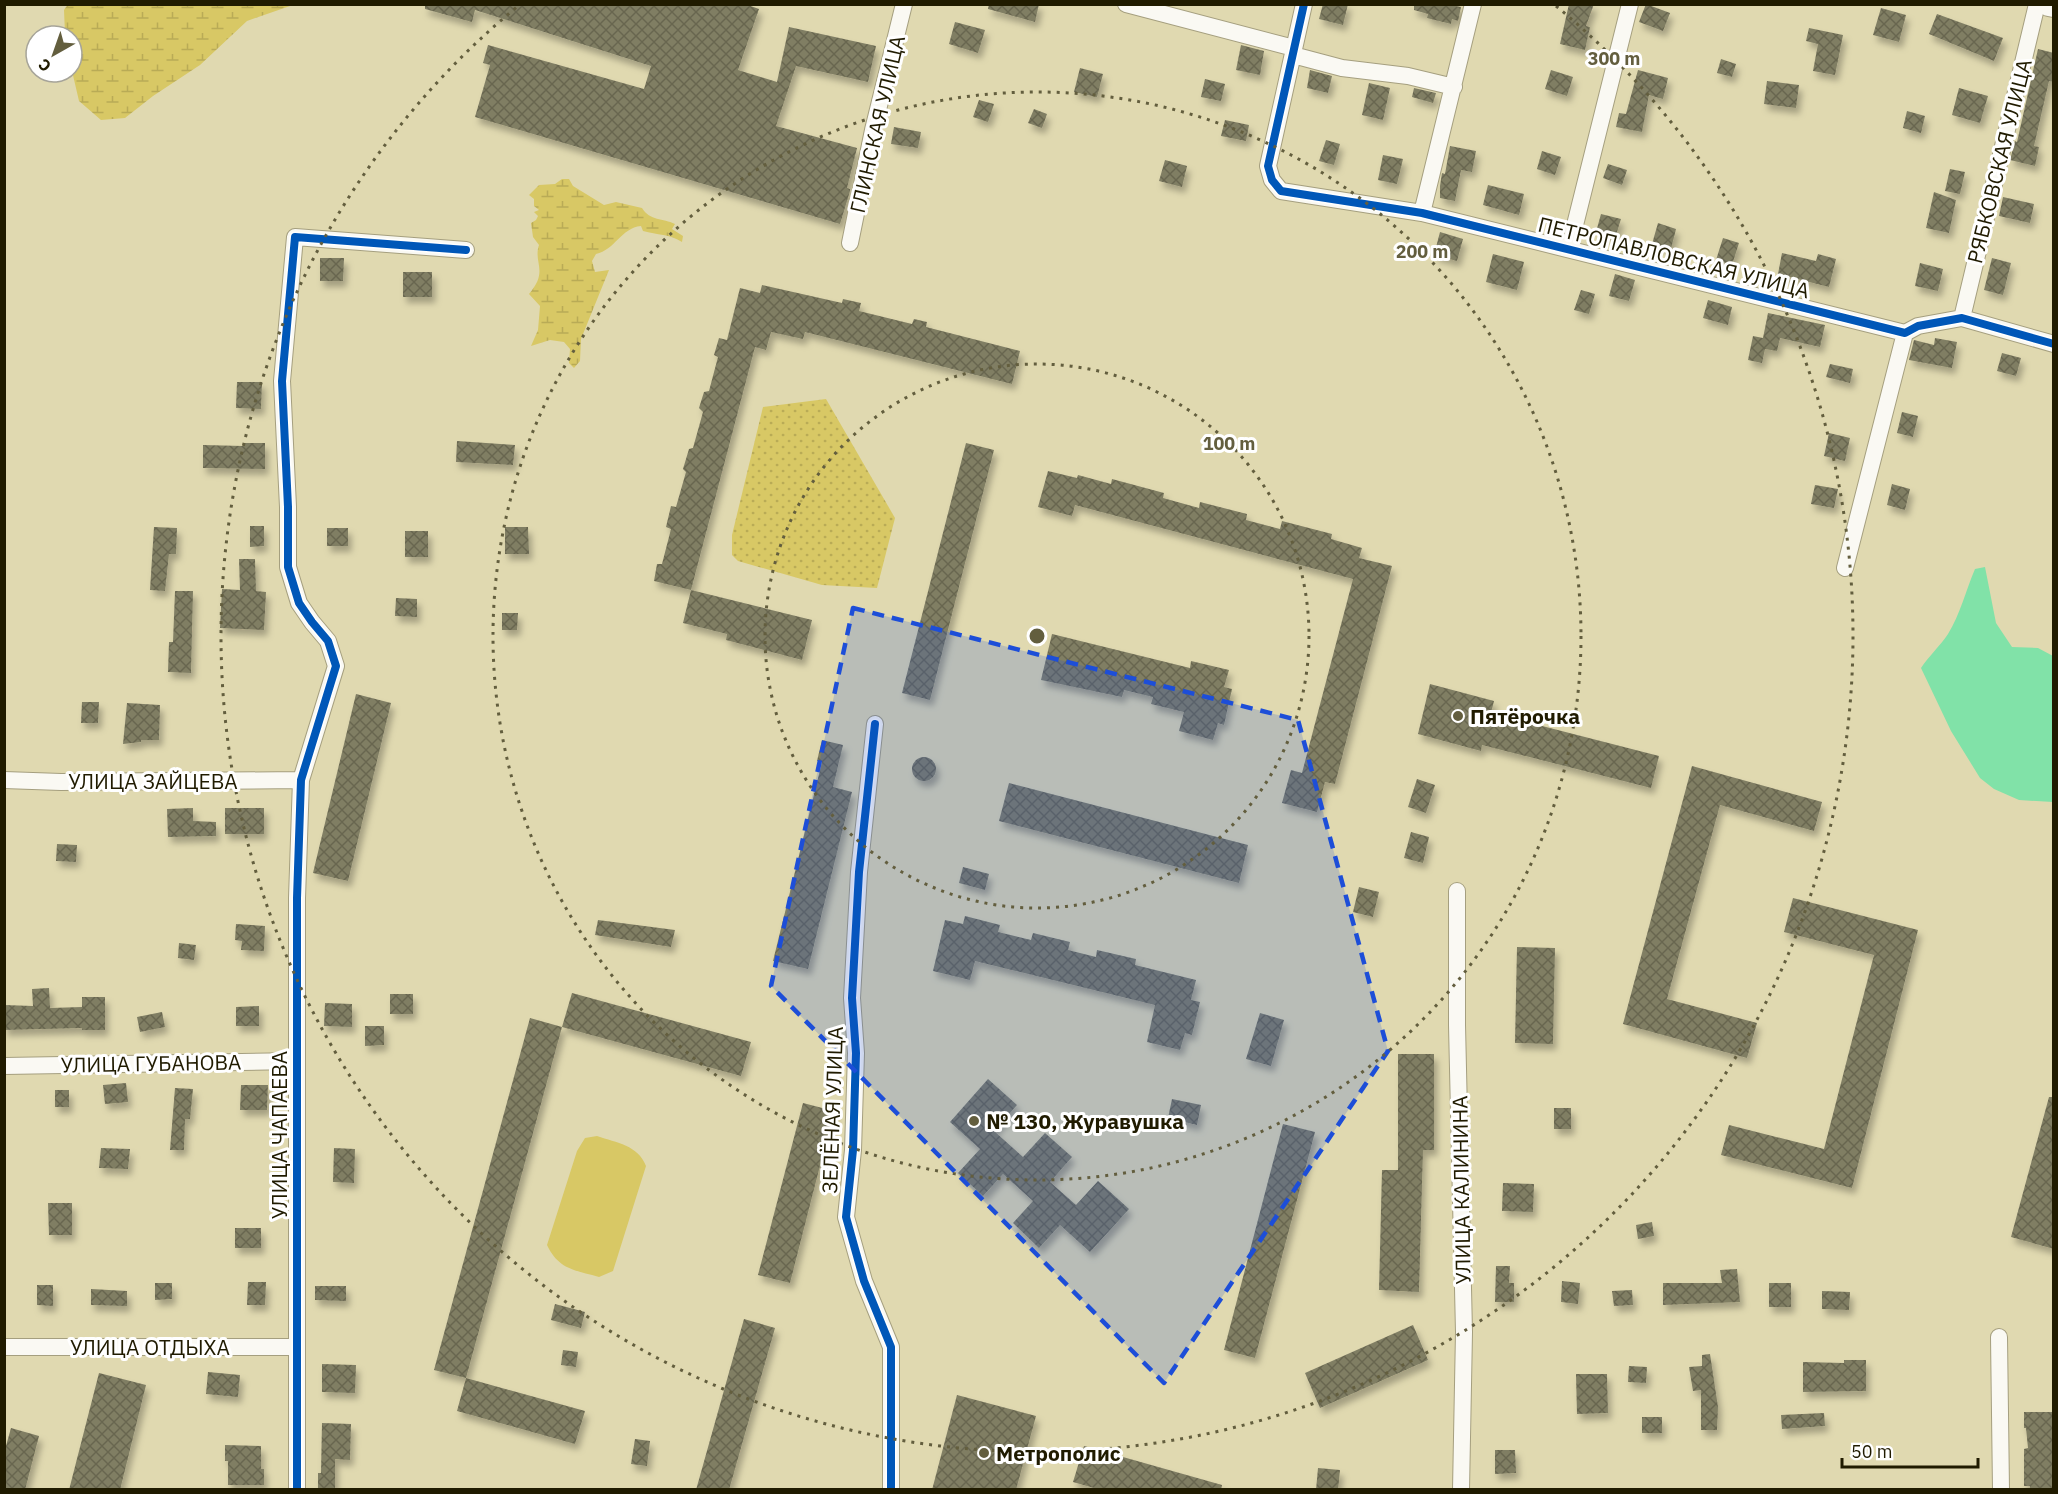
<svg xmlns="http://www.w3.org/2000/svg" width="2058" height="1494" viewBox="0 0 2058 1494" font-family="'IBM Plex Sans',sans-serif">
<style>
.wetland{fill:url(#wetland-marsh)}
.park{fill:url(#park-dots)}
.pitch{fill:#d8c865}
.water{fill:#81e2a8}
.building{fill:url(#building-cross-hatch);filter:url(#shadow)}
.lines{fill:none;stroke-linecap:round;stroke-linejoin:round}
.street-casing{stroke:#a59f7f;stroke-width:18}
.secondary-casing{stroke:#a59f7f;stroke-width:26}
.street{stroke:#faf9f3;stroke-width:16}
.secondary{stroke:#faf9f3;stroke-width:24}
.cycleway-casing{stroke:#fff;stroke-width:11}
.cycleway{stroke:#0057b8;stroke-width:8}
.marked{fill:#1d4ed8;fill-opacity:0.2;stroke:#1d4ed8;stroke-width:4.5;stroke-dasharray:12 8;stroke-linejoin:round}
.ring{fill:none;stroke:#635e3e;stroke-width:3;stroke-dasharray:3 6}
.poi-dot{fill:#635e3e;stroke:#fff;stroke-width:2}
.labels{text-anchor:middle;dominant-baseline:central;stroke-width:6;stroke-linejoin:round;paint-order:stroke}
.street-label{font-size:21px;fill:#201b00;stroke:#fff}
.poi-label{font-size:21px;font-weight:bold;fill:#201b00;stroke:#fff;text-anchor:start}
.centre{fill:#635e3e;stroke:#fff;stroke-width:3}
.ring-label{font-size:18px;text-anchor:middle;font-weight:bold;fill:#635e3e;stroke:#fff;stroke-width:6;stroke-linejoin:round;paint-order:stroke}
</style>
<defs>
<pattern id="wetland-marsh" width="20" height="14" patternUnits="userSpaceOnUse" patternTransform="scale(1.5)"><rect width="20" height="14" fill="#d8c865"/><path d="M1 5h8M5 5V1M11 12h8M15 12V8" fill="none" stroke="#b9ab56"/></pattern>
<pattern id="park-dots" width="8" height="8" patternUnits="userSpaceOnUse" patternTransform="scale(1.5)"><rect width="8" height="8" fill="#d8c865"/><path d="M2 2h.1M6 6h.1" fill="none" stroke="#b9ab56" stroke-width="1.8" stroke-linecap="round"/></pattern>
<pattern id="building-cross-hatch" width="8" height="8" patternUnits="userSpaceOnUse" patternTransform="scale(1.5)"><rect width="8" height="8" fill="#807e64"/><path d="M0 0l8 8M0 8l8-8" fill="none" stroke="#686650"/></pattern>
<filter id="shadow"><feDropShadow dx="3.5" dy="6" stdDeviation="3" flood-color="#0004"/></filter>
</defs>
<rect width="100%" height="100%" fill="#e0d9b0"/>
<!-- wetland -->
<path class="wetland" d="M68 4H293V5L247 21 200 65 153 96 125 118 101 120 79 101 72 71V36H65V34L64 10Z
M562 179H569L573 186 604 205 616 202 642 208C650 221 663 218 675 224L672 229 683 236 682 242C670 234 657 235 643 231L641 226C621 228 615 250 596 254L592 261 595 272 609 270 581 339 580 361 574 368 569 363 570 349 564 342 550 340 531 346 538 330 540 306 529 294C549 271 533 263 539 245L533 237 531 223 536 220 538 216 534 212 539 210 534 206V199L529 195 539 185 555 184Z"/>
<!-- park -->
<path class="park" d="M826 399 895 518 877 588 822 585 738 561 732 555V535L763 407Z"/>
<!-- pitch -->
<path class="pitch" d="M597 1136C617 1143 638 1145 646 1166L613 1271 599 1277C575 1270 559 1270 547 1245L577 1151 585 1138Z"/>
<!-- water -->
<path class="water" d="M1985 567 1996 623 2012 647 2038 648 2053 656V802L2019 800 1994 789 1980 778 1951 731 1921 668C1929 656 1940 646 1948 634 1960 615 1966 590 1975 569Z"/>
<!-- building -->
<path class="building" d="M425 4H745L759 9 738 70 777 82 789 27 876 46 868 82 796 66 776 126 857 148 847 188 850 189V191L840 224 475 117 490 65 483 63 488 45 644 89 651 66 475 10 472 22 425 9Z
M989 4H1039L1035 22 988 9Z
M1323 4H1348L1343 25 1319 19Z
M1414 4H1456V6L1461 7 1458 21 1452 19 1451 24 1427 18 1428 14 1414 10Z
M1569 4H1594L1586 26 1590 27 1585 50 1560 44Z
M1646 4 1670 13 1663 31 1639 22Z
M1881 8 1906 15 1899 42 1873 35Z
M1937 14 2003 38 1994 61 1929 34Z
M955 22 985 30 978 53 949 44Z
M1809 28 1843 35 1835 75 1813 71 1818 44 1806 41Z
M1241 45 1264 51 1260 75 1236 70Z
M2038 49 2054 53V82L2049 81 2034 146 2039 147 2035 166 2010 160 2015 141 2017 142Z
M1721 59 1736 64 1732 77 1717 73Z
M1080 68 1103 74 1097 97 1074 92Z
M1310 70 1332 76 1328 93 1307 88Z
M1551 70 1573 77 1567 96 1545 89Z
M1638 70 1668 78 1663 99 1649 95 1642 132 1616 127 1619 113 1626 114Z
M1205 79 1225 84 1221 101 1201 97Z
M1767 81 1799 85 1796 108 1764 104Z
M1369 83 1390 88 1383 120 1362 115Z
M1414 88 1436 93 1433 103 1412 97Z
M1959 88 1988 96 1980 123 1952 115Z
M979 100 994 104 988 122 973 117Z
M1034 109 1047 114 1042 128 1028 123Z
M1907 111 1925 116 1921 133 1903 128Z
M1225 120 1249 125 1246 141 1221 136Z
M894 127 921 132 918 148 891 144Z
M1326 140 1340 144 1334 165 1319 161Z
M1450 146 1476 151 1472 172 1461 170 1455 201 1440 198V186L1442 173 1445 174Z
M1542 151 1561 157 1555 175 1537 169Z
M1383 155 1403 159 1397 184 1378 180Z
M1165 160 1187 166 1182 187 1159 181Z
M1608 164 1627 170 1622 185 1603 178Z
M1950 169 1965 172 1960 194 1945 191Z
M1488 185 1524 194 1519 215 1483 205Z
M1934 192 1956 200 1949 233 1926 228Z
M2003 197 2034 204 2030 223 1999 216Z
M1601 214 1621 219 1615 238 1596 232Z
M1658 223 1676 229 1671 249 1652 244Z
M1440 232 1463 239 1457 261 1434 255Z
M1723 238 1739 243 1732 265 1716 260Z
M1782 253 1816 261 1818 254 1836 259 1829 287 1778 274Z
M1493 254 1524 262 1517 290 1486 282Z
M320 258H344L343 281H320Z
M1992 258 2011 263 2003 295 1984 290Z
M1920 263 1943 269 1938 291 1915 286Z
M403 272H432V297H403Z
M1615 274 1635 280 1629 301 1609 296Z
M762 285 842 303 843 299 861 303 859 311 912 324 914 319 927 322 926 327 1020 351 1012 384 805 332 803 339 771 332 766 350 755 347 691 590 654 581 657 564H662L671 529 666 527 671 506 676 507 686 472 683 469 689 449 693 448 703 412 699 408 704 392 709 391 718 357 714 355 719 338 727 340 740 288 760 293Z
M1581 290 1595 294 1589 314 1574 310Z
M1708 300 1732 307 1728 325 1703 318Z
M1768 313 1825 325 1820 347 1780 338 1777 351 1765 349 1762 363 1748 360 1753 336 1763 338Z
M1935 338 1957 342 1952 368 1909 360 1914 340 1934 345Z
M2002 353 2021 358 2016 376 1997 371Z
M1830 364 1853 369 1850 383 1826 377Z
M237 382H262L261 409 236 408Z
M1902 412 1918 416 1913 437 1897 433Z
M1829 433 1850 438 1845 461 1824 456Z
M457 441 515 445 513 465 456 462Z
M243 443H265V469L203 468V445L243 446Z
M966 443 994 450 930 700 902 693Z
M1048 471 1077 478 1078 475 1111 484 1112 479 1164 493 1163 498 1199 508 1200 502 1247 514 1246 520 1280 529 1282 521 1332 534 1331 539 1362 548 1359 558 1392 566 1335 784 1325 782 1317 812 1282 803 1291 770 1302 773 1353 579 1075 505 1072 516 1038 507Z
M1892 484 1910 489 1905 510 1887 505Z
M1815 485 1838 489 1834 508 1811 504Z
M250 526H264V546L250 547Z
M154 527 177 528 176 554H169L165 591 150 590Z
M505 527H528L529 554H505Z
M327 528H348V546H327Z
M405 531H428V557H405Z
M239 559H255L256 591 266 592 264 630 220 628 222 589 240 590Z
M691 590 812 620 802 660 726 640 727 634 683 623Z
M175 591H193L191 673 168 672 169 642H173Z
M396 598 417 599V617L395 616Z
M502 613H518L517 630H502Z
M1052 634 1190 668 1191 661 1229 670 1224 687 1232 689 1224 725 1218 723 1213 740 1179 731 1184 712 1151 704 1153 697 1124 690 1122 697 1041 680Z
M1430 684 1494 701 1491 713 1659 756 1651 788 1482 745 1481 751 1418 734Z
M356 694 391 703 348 881 313 873Z
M82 702H99L98 723H81Z
M127 703 160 705 159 740H141V742L123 744Z
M822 740 843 745 833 787 852 792 808 969 773 961 822 762 817 761Z
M912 769a12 12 0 1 1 24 0a12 12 0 1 1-24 0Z
M1692 766 1822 802 1814 831 1720 805 1667 999 1757 1023 1747 1058 1623 1024Z
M1417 779 1435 785 1426 813 1408 807Z
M1009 783 1248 845 1239 883 999 821Z
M193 808V821L216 822V836L168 837 167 809Z
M225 808H264V834H225Z
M1411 832 1429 837 1423 863 1404 858Z
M57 844 77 845 76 862 56 861Z
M963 867 989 874 985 890 959 883Z
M1359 887 1379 892 1373 917 1353 912Z
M1793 898 1918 930 1852 1188 1721 1155 1729 1125 1824 1149 1874 955 1784 932Z
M965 916 1000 925 998 932 1031 940 1033 933 1070 942 1068 950 1096 957 1097 950 1136 959 1135 965 1196 980 1191 1000 1200 1002 1192 1035 1185 1033 1180 1050 1147 1042 1155 1005 975 961 970 980 933 971 945 920 963 924Z
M598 920 675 930 671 947 595 935Z
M236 924 265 926 264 951 241 950 242 941 235 940Z
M179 943 196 945 194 960 178 958Z
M1517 947 1555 948 1553 1044 1515 1043Z
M49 988 50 1008 82 1007V997H105V1030H82V1028L4 1030V1005L33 1006 32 989Z
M572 993 751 1042 741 1076 562 1027Z
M390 994H413V1014H390Z
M325 1003 352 1004V1027L324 1026Z
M259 1006V1026H236V1007Z
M162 1012 165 1027 140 1032 137 1017Z
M1260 1013 1284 1020 1271 1066 1246 1059Z
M530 1018 562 1027 466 1378 434 1370Z
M365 1026H384V1045L365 1046Z
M1398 1054H1434V1150H1423L1419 1292 1379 1290 1382 1170H1398Z
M988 1079 1017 1105 994 1131 1023 1157 1045 1133 1072 1157 1050 1182 1076 1205 1098 1181 1129 1209 1090 1252 1060 1225 1039 1248 1013 1223 1033 1201 1003 1174 983 1196 958 1173 980 1149 950 1122Z
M126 1083 128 1102 105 1104 103 1085Z
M241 1085H268L267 1110H240Z
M175 1088 193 1089 190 1119H185L184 1150H170Z
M55 1090H69V1107H55Z
M2049 1097H2054V1249L2011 1237Z
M1172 1099 1201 1105 1197 1125 1168 1118Z
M803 1103 834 1111 790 1283 758 1275Z
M1554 1108H1571V1129H1554Z
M1283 1124 1315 1132 1255 1358 1224 1350Z
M101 1148 130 1149 128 1169 99 1168Z
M334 1148 355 1149 354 1183 333 1182Z
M1503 1183 1534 1184 1533 1212 1502 1211Z
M48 1203H72V1235H49Z
M1652 1222 1654 1236 1638 1239 1636 1225Z
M235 1228H261V1248H235Z
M1496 1266H1510L1509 1283H1514V1302H1495Z
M1737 1269 1740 1302 1663 1305V1283H1722L1720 1270Z
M1562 1281 1580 1283 1578 1304 1561 1302Z
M248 1282H266L265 1305H247Z
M155 1283H172V1299L155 1300Z
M1769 1283H1791V1307H1769Z
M37 1285H53V1306L37 1305Z
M315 1286H346V1301L315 1300Z
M91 1289 127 1291V1306L91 1305Z
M1632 1290 1633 1305 1614 1306 1612 1291Z
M1822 1291 1850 1292 1849 1310 1822 1309Z
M555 1304 585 1312 581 1328 551 1320Z
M744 1319 775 1328 729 1490H696Z
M1413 1325 1428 1360 1320 1408 1305 1373Z
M563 1350 578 1352 576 1367 561 1365Z
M1710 1354 1718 1407 1717 1430H1701V1390L1693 1391 1689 1367 1702 1366V1355Z
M1844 1360H1866V1391L1803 1392V1362L1844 1363Z
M322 1364 356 1365 355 1393 322 1392Z
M1629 1366 1647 1367 1646 1383 1628 1382Z
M208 1372 240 1375 238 1397 206 1394Z
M99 1373 146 1385 120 1490H69Z
M1576 1374H1607L1608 1413 1577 1414Z
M466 1378 585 1411 575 1444 457 1411Z
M957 1395 1036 1416 1016 1490H932Z
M2024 1412H2054V1490H2030V1486H2024V1449L2028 1448 2026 1428H2024Z
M1824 1413 1825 1426 1782 1429 1781 1415Z
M1642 1417H1662V1433H1642Z
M322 1423 351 1424 350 1460 335 1459V1490H318V1473H321Z
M11 1428 39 1436 25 1490H4V1453Z
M635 1439 650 1441 647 1466 631 1464Z
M225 1445 261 1446V1469H264V1485H228V1461H225Z
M1084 1446 1222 1485 1221 1490H1101L1073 1482Z
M1495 1450H1515L1516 1473 1495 1474Z
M1318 1468 1340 1470 1338 1490H1316Z"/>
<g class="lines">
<defs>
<path id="street" d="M1126 4 1294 48
M1304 4 1268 166 1272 180 1281 191 1422 213 1905 333 1918 326 1962 318 2054 344
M1293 55 1342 68 1408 76 1454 87
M1422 213 1473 4
M850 243 873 130 904 4
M1569 249 1630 4
M1962 318 2037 4
M1845 568 1905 333
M875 724 859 872 852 998 856 1053 853 1150 846 1217 864 1281 891 1347V1490
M4 780 61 782 301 780
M1457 891V1025L1464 1332 1461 1490
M4 1066 297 1061
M1999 1337 2001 1490
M4 1347H296
M297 1490V898L301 780 336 666 328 641 312 622 299 603 288 567V507L282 381 295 237 466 250"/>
<path id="secondary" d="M2049 4 2054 5"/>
</defs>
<!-- street casing -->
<use href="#street" class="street-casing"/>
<!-- secondary casing -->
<use href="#secondary" class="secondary-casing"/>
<!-- street -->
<use href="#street" class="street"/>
<!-- secondary -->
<use href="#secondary" class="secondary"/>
<defs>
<path id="cycleway" d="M1304 4 1268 166 1272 180 1281 191 1422 213 1905 333 1918 326 1962 318 2054 344
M875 724 859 872 852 998 856 1053 853 1150 846 1217 864 1281 891 1347V1490
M297 1490V898L301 780 336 666 328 641 312 622 299 603 288 567V507L282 381 295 237 466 250"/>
</defs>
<!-- cycleway casing -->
<use href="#cycleway" class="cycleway-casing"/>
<!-- cycleway -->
<use href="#cycleway" class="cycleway"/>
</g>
<!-- marked area -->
<path class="marked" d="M853 608 1298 720 1388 1051 1164 1383 771 986Z"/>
<!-- distance rings -->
<g class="ring">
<circle cx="1037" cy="636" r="272"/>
<circle cx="1037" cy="636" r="544"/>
<path d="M1556 6A816 816 0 1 1 518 6"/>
</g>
<!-- markers -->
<g class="poi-dot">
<circle cx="1458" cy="716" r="6"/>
<circle cx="974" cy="1121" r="6"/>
<circle cx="984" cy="1453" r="6"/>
</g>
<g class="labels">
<!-- street labels -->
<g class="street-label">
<text transform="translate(877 124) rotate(-77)">ГЛИНСКАЯ УЛИЦА</text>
<text transform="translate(1999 161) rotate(-76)">РЯБКОВСКАЯ УЛИЦА</text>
<text transform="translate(1674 257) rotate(14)">ПЕТРОПАВЛОВСКАЯ УЛИЦА</text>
<text x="153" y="781">УЛИЦА ЗАЙЦЕВА</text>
<text transform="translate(151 1063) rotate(-1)">УЛИЦА ГУБАНОВА</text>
<text transform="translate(832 1110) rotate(-88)">ЗЕЛЁНАЯ УЛИЦА</text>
<text transform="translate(279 1135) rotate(-90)">УЛИЦА ЧАПАЕВА</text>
<text transform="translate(1461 1190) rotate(-91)">УЛИЦА КАЛИНИНА</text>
<text x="150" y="1347">УЛИЦА ОТДЫХА</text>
</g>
<!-- poi labels -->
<g class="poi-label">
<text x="1470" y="716">Пятёрочка</text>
<text x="986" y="1121">№ 130, Журавушка</text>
<text x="996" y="1453">Метрополис</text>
</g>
</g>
<circle cx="1037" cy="636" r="9" class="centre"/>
<g class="ring-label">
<text x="1614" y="65">300 m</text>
<text x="1422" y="258">200 m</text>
<text x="1229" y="450">100 m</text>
</g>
<!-- border -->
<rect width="2058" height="1494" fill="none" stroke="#201b00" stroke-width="12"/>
<!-- north arrow -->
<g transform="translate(54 54) rotate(220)"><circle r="28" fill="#ffffff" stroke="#a6a499" stroke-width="1.5"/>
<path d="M0-4.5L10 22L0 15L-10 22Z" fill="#635e3e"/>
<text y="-9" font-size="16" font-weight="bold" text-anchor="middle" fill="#201b00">С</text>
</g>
<!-- scale -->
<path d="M1842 1458v9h136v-9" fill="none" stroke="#201b00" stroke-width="3"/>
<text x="1851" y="1458" font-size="18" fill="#201b00" stroke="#ffffff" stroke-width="4.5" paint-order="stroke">50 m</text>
</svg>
